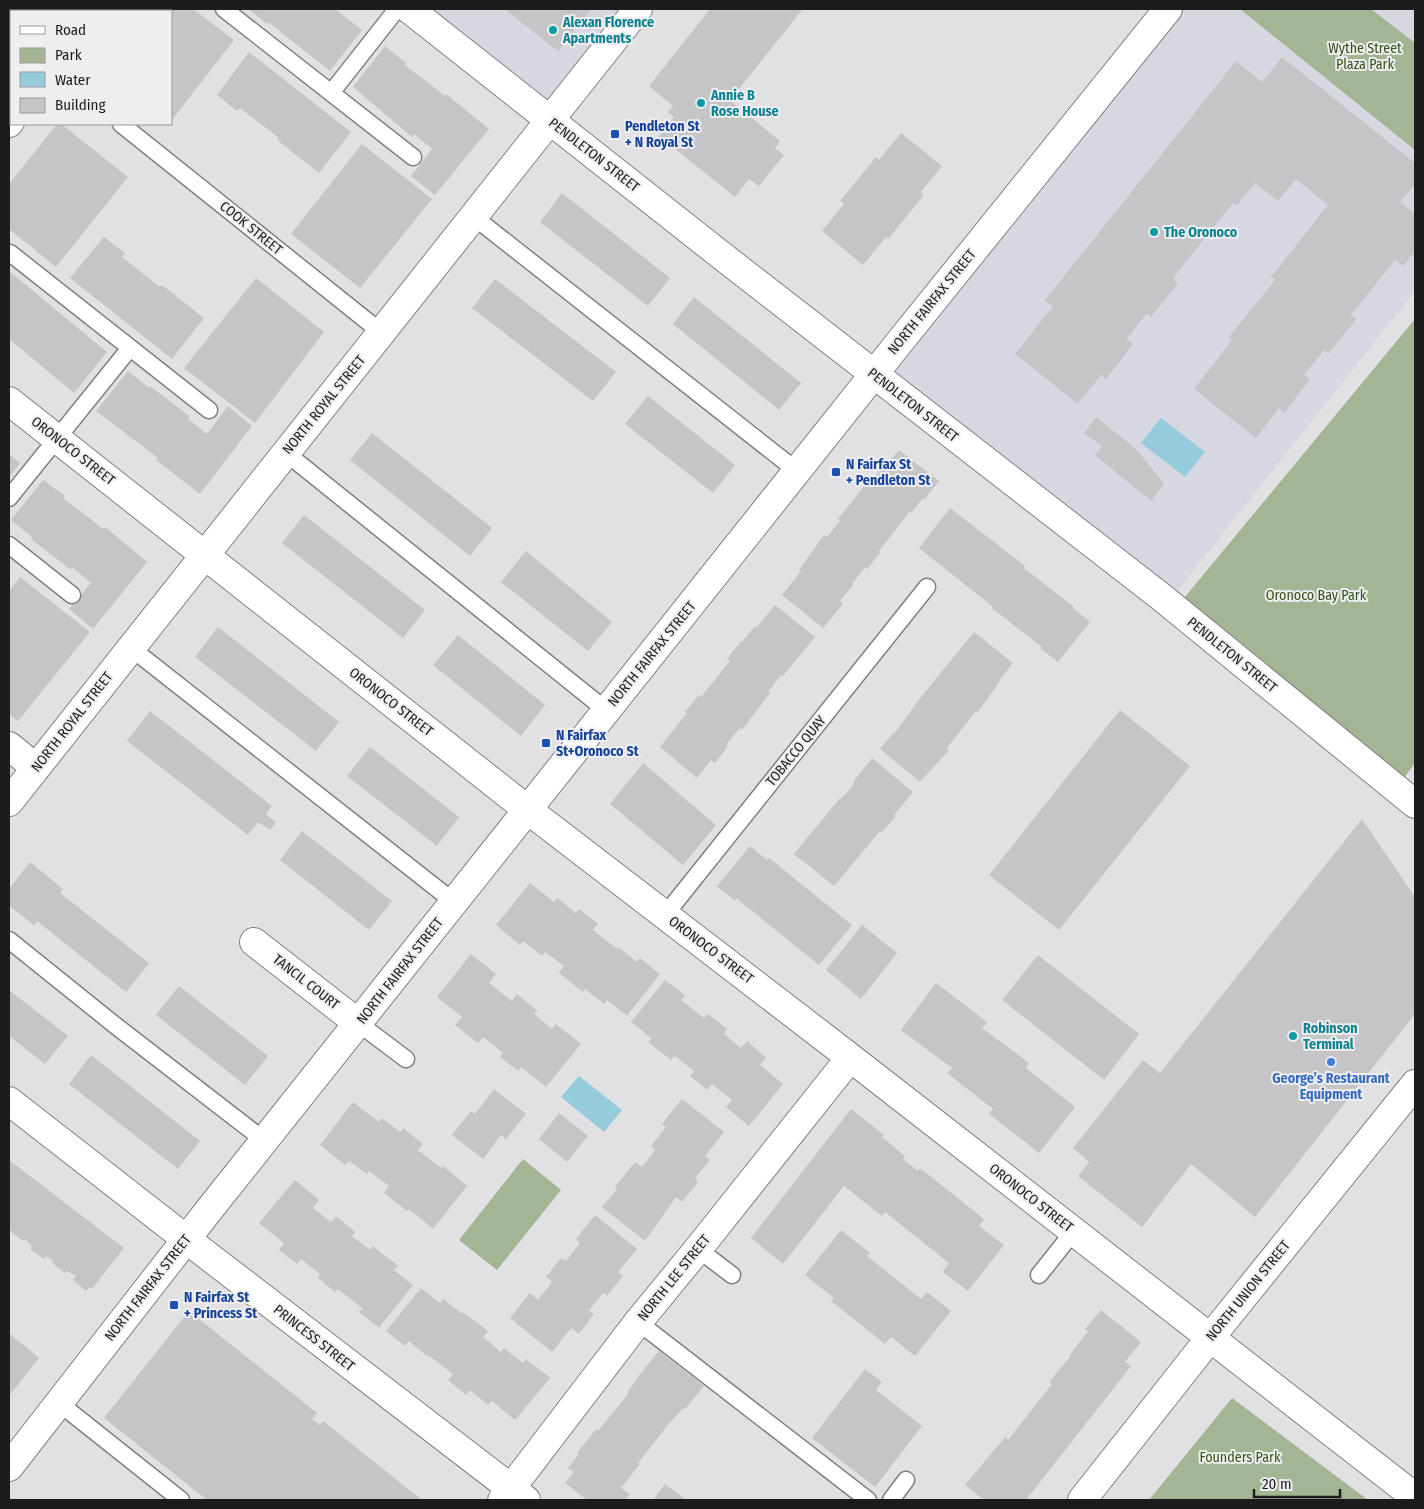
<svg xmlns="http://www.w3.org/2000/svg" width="1424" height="1509" viewBox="0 0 1424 1509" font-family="'Fira Sans Condensed',sans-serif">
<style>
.built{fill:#d6d7e1}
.green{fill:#a3b593}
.water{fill:#95cbda}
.building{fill:#c5c5c8}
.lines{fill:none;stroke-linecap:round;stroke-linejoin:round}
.lane-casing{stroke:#808083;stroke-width:19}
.street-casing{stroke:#808083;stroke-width:30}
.secondary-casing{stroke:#808083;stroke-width:30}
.lane{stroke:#fff;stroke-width:16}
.street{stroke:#fff;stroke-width:28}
.secondary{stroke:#fff;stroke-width:28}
.culture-dot{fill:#0f9aa8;stroke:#eeeef1;stroke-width:2}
.transit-dot{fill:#1a4fb4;stroke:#eeeef1;stroke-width:2}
.shop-dot{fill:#3f7fe0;stroke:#eeeef1;stroke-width:2}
.labels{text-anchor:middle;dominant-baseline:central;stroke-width:4;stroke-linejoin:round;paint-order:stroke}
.culture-label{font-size:14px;font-weight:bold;fill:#0d838f;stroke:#eeeef1;text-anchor:start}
.park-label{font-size:14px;fill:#365017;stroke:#eeeef1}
.transit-label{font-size:14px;font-weight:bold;fill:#164399;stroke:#eeeef1;text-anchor:start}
.street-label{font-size:14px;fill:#1c1c1d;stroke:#eeeef1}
.shop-label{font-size:14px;font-weight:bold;fill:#366cbe;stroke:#eeeef1}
</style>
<rect width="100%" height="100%" fill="#e1e1e4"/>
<!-- built -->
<path class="built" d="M413 9H638L551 118Z
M1168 9H1415V291L1167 604 875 372Z"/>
<!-- green -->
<path class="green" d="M1240 9H1371L1415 43V150Z
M1415 319V763L1396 789 1175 609Z
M523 1159 561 1190 497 1270 459 1240Z
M1232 1398 1368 1500H1149Z"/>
<!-- water -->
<path class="water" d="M1161 418 1205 452 1185 477 1141 443Z
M579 1076 622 1110 604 1132 561 1097Z"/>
<!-- building -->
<path class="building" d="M9 9H33L31 11H11V36L9 39Z
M146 9H193L234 40 171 121V11H144Z
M248 9H335L362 30 330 71 268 22 267 24Z
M504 9H591L558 51Z
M710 9H803L730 100 780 141 775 148 784 155 759 186 749 179 735 197 659 136 674 117 668 112 673 106 649 86Z
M385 46 406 63 405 65 445 96 446 94 489 129 435 195 411 176 432 149 414 134 412 137 353 87Z
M249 52 351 132 319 173 277 140 279 138 240 108 237 111 217 95Z
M1282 57 1415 163V184L1400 202 1415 214V251L1403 266 1395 260 1351 315 1356 319 1329 353 1324 350 1304 375 1310 379 1284 413 1279 408 1256 438 1194 389 1232 340 1229 337 1275 280 1271 277 1328 205 1296 179 1278 201 1255 183 1237 205 1233 203 1173 278 1178 283 1151 317 1147 313 1127 339 1133 344 1106 379 1101 375 1078 404 1015 354 1053 306 1045 300 1236 61 1262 82Z
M57 124H61L128 177 56 267 9 229V184Z
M901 133 942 166 921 192 924 195 888 239 886 237 863 265 822 231 844 204 840 201 876 157 879 160Z
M362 144 432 199 360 288 291 234Z
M562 193 670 278 648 306 540 222Z
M104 237 125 253 122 257 160 287 162 285 204 318 172 359 70 278Z
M9 271 107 352 74 393 9 339Z
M256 278 324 332 255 423 184 368Z
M495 279 616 372 593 401 472 308Z
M694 297 801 383 779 410 673 324Z
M128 371 149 388 150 386 171 402 190 417 188 419 207 434 228 406 252 426 200 494 156 460 158 458 96 411Z
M648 396 735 465 713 493 625 424Z
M1096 417 1137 450 1164 484 1151 501 1095 455 1102 446 1084 433Z
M372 433 492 528 470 556 350 460Z
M899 450 939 481 924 500 923 498 911 513 910 511 879 551 880 553 867 569 865 567 852 584 853 585 840 601 843 604 823 628 782 595 801 571 799 570 824 535 827 537 840 521 838 519 869 480 871 481 883 467 884 468Z
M9 454 20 463 9 478Z
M43 480 65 496 63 498 84 514 103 529 105 527 147 562 93 629 69 609 91 583 72 567 71 570 31 539 32 537 11 520Z
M950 508 1025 566 1024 568 1074 607 1073 608 1090 622 1058 662 1041 649 1042 647 1025 634 992 608V606L919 548Z
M304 515 425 610 403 638 282 543Z
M526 551 612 622 588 651 501 582Z
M20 577 90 632 18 721 9 714V591Z
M775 605 815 637 783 676 782 674 768 692 770 693 742 730 740 728 726 745 728 746 715 763 711 760 697 778 660 747 687 713 685 712 699 695 701 697 730 661 727 659 741 641 742 642 755 626 757 627Z
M218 627 339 722 316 751 195 657Z
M974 632 1013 663 999 681H1000L978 712 976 711 947 748 949 750 920 782 880 749 894 732 895 733 917 702Z
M458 635 545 705 521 736 433 665Z
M1120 710 1190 766 1059 930 989 875Z
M150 711 272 806 266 814 276 822 270 830 258 822 248 835 127 741Z
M370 747 459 817 437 846 347 776Z
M872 758 913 792 894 815 896 816 882 832 880 831 834 886 794 854 840 798 841 799 855 783 853 782Z
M643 763 716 825 683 865 610 804Z
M1362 819 1415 897V1014L1255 1217 1191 1164 1142 1227 1078 1176 1089 1162 1073 1148 1143 1060 1160 1073Z
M302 831 392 901 369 930 280 860Z
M750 846 767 860 769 858 852 925 819 965 736 898 735 901 717 886Z
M30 862 63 889 60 893 149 963 126 992 37 921 34 925 9 906V889Z
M530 883 554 902 557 898 576 913 579 909 598 924 593 930 617 949 618 947 637 962 640 958 660 974 627 1016 607 1000 604 1004 585 989 583 992 559 973 564 966 545 952 542 956 523 941 520 945 496 925Z
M862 925 897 953 861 999 826 970Z
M471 954 496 974 489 983 512 1001 517 994 538 1011 534 1014 552 1029 556 1024 581 1044 546 1087 521 1067 518 1071 500 1057 503 1053 483 1037 478 1043 455 1025 462 1017 437 997Z
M1038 955 1139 1034 1104 1080 1002 1000Z
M665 980 685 995 681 1000 704 1018 708 1014 727 1029 724 1034 741 1048 747 1041 766 1058 760 1065 783 1084 749 1126 726 1107 732 1100 712 1084 707 1090 690 1076 694 1071 675 1056 671 1060 648 1042 651 1038 631 1022Z
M936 983 987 1022 982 1028 1029 1063 1026 1068 1075 1107 1039 1153 989 1114 993 1109 947 1073 952 1068 901 1030Z
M179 986 268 1056 245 1085 156 1015Z
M9 990 68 1036 45 1064 9 1036Z
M91 1055 200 1141 178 1169 69 1084Z
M494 1089 526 1114 506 1139 501 1135 483 1159 452 1135 471 1111 475 1114Z
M682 1099 724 1132 705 1156 710 1160 695 1178 698 1182 682 1202 676 1197 645 1241 602 1207 617 1189 615 1187 635 1162 642 1167 655 1150 651 1146 666 1127 662 1124Z
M353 1102 379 1122 382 1118 400 1132 403 1128 423 1144 418 1150 441 1168 443 1166 467 1186 433 1229 409 1209 407 1211 384 1193 389 1186 369 1171 367 1174 349 1161 345 1165 320 1145Z
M851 1109 884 1135 882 1137 905 1156 903 1159 918 1171 920 1168 984 1219 979 1226 1004 1245 968 1291 943 1272 949 1263 885 1212 882 1216 844 1186 783 1264 751 1238Z
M559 1113 588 1136 567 1162 539 1139Z
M9 1160 124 1248 92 1289 89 1287 86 1291 73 1280 76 1276 67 1271 65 1273 51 1262 54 1261 46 1256 44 1259 30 1249 32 1246 25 1239 23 1241 10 1231 12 1229 9 1227Z
M295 1180 319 1200 313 1208 331 1222 336 1216 355 1232 352 1236 370 1250 373 1246 398 1266 394 1270 413 1285 379 1328 359 1312 363 1309 338 1289 335 1292 318 1278 320 1274 301 1259 297 1264 279 1250 284 1243 259 1223Z
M595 1215 637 1249 618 1272 623 1276 607 1296 603 1293 589 1310 594 1314 579 1334 571 1328 552 1352 510 1318 530 1293 538 1300 552 1282 546 1277 561 1258 566 1261 580 1243 576 1239Z
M841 1230 870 1253 867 1256 921 1299 927 1292 951 1311 915 1356 891 1337 885 1344 831 1301 834 1298 805 1275Z
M421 1288 440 1303 443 1299 462 1314 463 1312 488 1331 483 1337 501 1352 504 1348 523 1363 526 1359 550 1378 515 1420 492 1401 488 1405 470 1390 466 1395 448 1380 453 1374 428 1355 427 1356 409 1341 405 1346 386 1331Z
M1101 1310 1141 1342 1125 1362 1131 1366 1026 1500H984L965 1485 1005 1437 1008 1440 1052 1384 1049 1382 1070 1357 1069 1356 1088 1331 1085 1329Z
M189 1311 317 1413 312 1419 320 1425 323 1421 422 1500H207L104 1418Z
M9 1333 39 1358 9 1396Z
M659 1351 704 1386 685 1409 683 1408 667 1426 638 1463 640 1464 621 1488 630 1494 625 1500H587L565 1483 574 1472 568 1468 579 1454 577 1453 596 1429 598 1431 628 1394 627 1393 640 1374Z
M865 1369 882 1382 876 1390 922 1426 875 1487 812 1438Z
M665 1484 686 1500H653Z"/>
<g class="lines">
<defs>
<path id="lane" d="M224 9 413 157
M331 93 397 9
M121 124 382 333
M474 217 797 471
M10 253 209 410
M286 453 607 711
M9 498 130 348
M9 545 72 595
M131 648 454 902
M665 915 927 587
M9 940 116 1026 265 1141
M358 1023 406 1059
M698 1249 732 1275
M1039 1275 1074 1231
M638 1322 868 1500
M59 1403 181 1500
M891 1500 906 1480"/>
<path id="street" d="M95 11 97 9
M9 123 11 120
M9 401 528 810 847 1055 1415 1497
M9 746 36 768
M254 942 358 1023
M9 1101 186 1239 526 1500
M9 1467 209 1210 898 344 1168 9
M502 1500 638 1322 698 1249 850 1058"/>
<path id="secondary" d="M409 9 731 263 1160 596 1415 804
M9 802 638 9
M1082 1500 1210 1338 1415 1084"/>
</defs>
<!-- lane casing -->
<use href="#lane" class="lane-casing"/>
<!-- street casing -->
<use href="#street" class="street-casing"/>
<!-- secondary casing -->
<use href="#secondary" class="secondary-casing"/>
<!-- lane -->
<use href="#lane" class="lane"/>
<!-- street -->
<use href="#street" class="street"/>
<!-- secondary -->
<use href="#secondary" class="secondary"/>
</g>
<!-- markers -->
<g class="culture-dot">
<circle cx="553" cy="30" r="5"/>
<circle cx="701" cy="103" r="5"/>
<circle cx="1154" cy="232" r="5"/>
<circle cx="1293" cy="1036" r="5"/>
</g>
<g class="transit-dot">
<rect x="610" y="129" width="10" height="10" rx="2.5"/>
<rect x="831" y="467" width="10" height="10" rx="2.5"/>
<rect x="541" y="738" width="10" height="10" rx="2.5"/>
<rect x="169" y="1300" width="10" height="10" rx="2.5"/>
</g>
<circle class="shop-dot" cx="1331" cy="1062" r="5"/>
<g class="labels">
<!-- culture labels -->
<g class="culture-label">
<text x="563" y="22">Alexan Florence<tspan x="563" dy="16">Apartments</tspan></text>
<text x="711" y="95">Annie B<tspan x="711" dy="16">Rose House</tspan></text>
<text x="1164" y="232">The Oronoco</text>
<text x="1303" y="1028">Robinson<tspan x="1303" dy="16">Terminal</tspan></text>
</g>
<!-- park labels -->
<g class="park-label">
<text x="1365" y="48">Wythe Street<tspan x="1365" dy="16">Plaza Park</tspan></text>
<text x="1316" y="595">Oronoco Bay Park</text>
<text x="1240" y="1457">Founders Park</text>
</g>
<!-- transit labels -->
<g class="transit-label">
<text x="625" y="126">Pendleton St<tspan x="625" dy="16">+ N Royal St</tspan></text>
<text x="846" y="464">N Fairfax St<tspan x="846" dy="16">+ Pendleton St</tspan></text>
<text x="556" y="735">N Fairfax<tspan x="556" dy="16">St+Oronoco St</tspan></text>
<text x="184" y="1297">N Fairfax St<tspan x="184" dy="16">+ Princess St</tspan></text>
</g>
<!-- street labels -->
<g class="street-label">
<text transform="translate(594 155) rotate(38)">PENDLETON STREET</text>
<text transform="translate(251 228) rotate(39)">COOK STREET</text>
<text transform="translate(932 302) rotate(-51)">NORTH FAIRFAX STREET</text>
<text transform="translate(324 405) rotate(-51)">NORTH ROYAL STREET</text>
<text transform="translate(913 405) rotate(38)">PENDLETON STREET</text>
<text transform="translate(73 451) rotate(38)">ORONOCO STREET</text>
<text transform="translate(652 654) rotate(-51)">NORTH FAIRFAX STREET</text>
<text transform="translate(1232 655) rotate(39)">PENDLETON STREET</text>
<text transform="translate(391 702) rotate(38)">ORONOCO STREET</text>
<text transform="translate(72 722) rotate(-52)">NORTH ROYAL STREET</text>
<text transform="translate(796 751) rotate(-51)">TOBACCO QUAY</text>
<text transform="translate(711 950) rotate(37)">ORONOCO STREET</text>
<text transform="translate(400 971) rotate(-52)">NORTH FAIRFAX STREET</text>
<text transform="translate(306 982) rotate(38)">TANCIL COURT</text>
<text transform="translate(1031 1198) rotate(38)">ORONOCO STREET</text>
<text transform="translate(674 1278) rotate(-51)">NORTH LEE STREET</text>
<text transform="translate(148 1288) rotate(-52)">NORTH FAIRFAX STREET</text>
<text transform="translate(1248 1291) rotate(-51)">NORTH UNION STREET</text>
<text transform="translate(314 1338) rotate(38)">PRINCESS STREET</text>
</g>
<!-- shop labels -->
<g class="shop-label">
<text x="1331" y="1078">George’s Restaurant<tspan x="1331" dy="16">Equipment</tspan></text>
</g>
</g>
<!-- border -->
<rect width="1424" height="1509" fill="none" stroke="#1c1c1d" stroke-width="20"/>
<!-- legend -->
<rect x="10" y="10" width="162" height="115" fill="#eeeef1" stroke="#9a9a9c"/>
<rect x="20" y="26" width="25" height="8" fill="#ffffff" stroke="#9a9a9c"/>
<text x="55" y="35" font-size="15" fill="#1c1c1d">Road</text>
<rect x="20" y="48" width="25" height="15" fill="#a3b593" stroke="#9a9a9c"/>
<text x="55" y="60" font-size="15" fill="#1c1c1d">Park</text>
<rect x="20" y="72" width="25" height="15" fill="#95cbda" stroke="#9a9a9c"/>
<text x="55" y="85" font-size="15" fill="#1c1c1d">Water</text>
<rect x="20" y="98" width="25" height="15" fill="#c5c5c8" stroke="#9a9a9c"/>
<text x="55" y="110" font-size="15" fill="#1c1c1d">Building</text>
<!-- scale -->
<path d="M1254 1489v8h86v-8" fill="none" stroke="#1c1c1d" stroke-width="2.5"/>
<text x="1262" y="1489" font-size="15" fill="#1c1c1d" stroke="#eeeef1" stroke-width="4" paint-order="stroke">20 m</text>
</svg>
